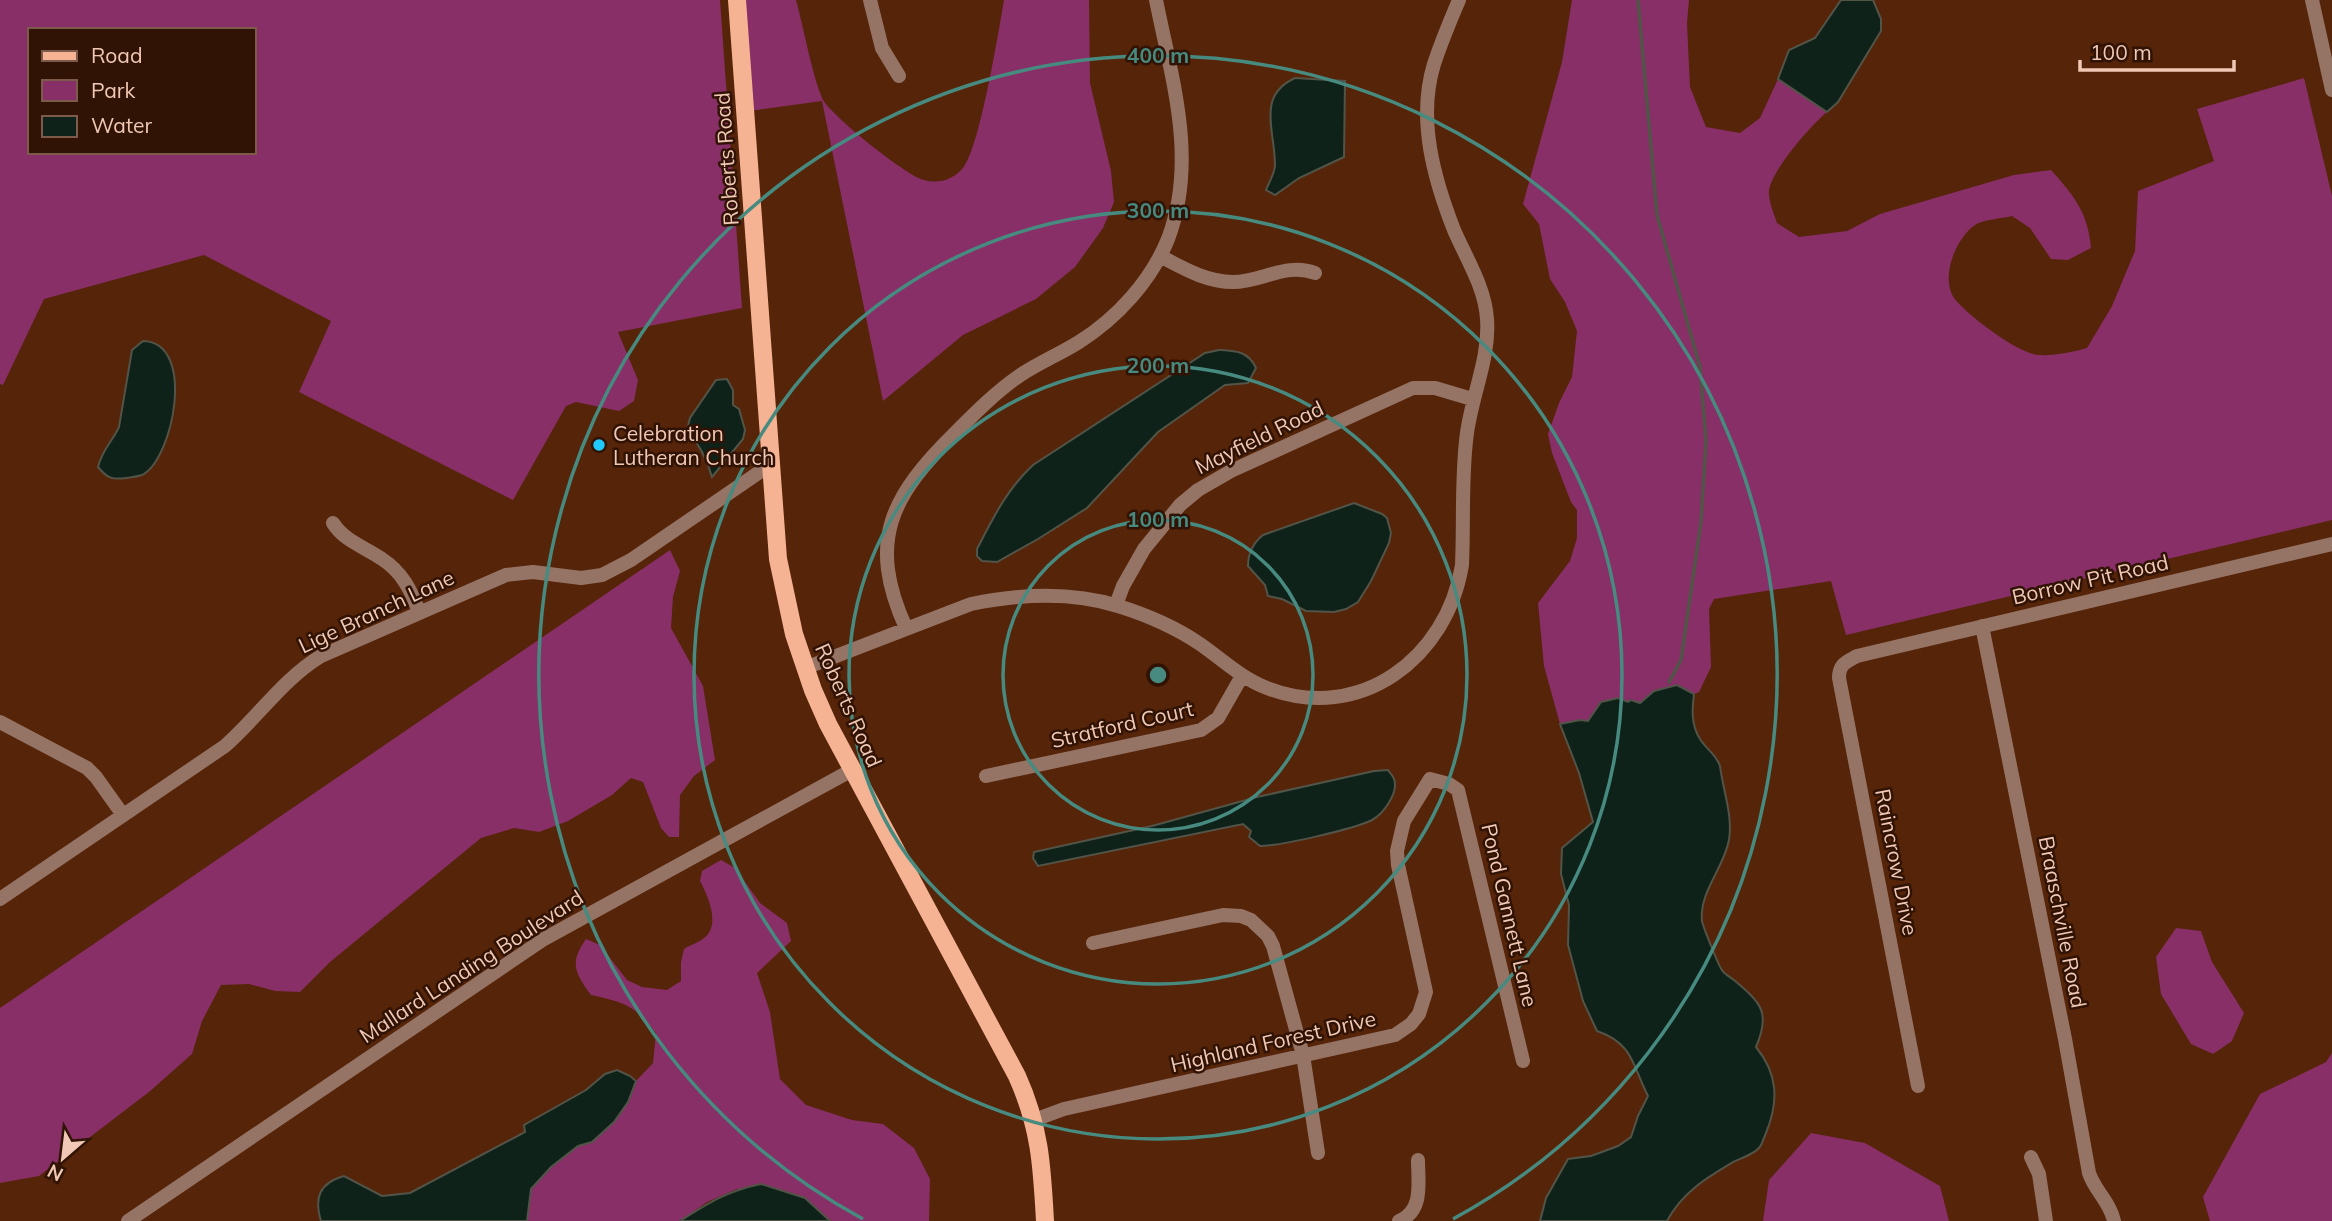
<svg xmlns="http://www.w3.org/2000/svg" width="2332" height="1221" viewBox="0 0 2332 1221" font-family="Mulish,sans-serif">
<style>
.green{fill:#872f66;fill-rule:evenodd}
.water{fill:#0f221a;stroke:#525448;stroke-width:2}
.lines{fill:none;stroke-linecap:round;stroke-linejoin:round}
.stream{stroke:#525448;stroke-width:3.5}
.minor{stroke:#957466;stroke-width:14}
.major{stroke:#f5b394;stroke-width:18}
.ring{fill:none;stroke:#478a80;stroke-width:3.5}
.poi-dot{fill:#1fc9fd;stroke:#301305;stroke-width:2.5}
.labels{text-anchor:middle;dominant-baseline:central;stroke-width:5;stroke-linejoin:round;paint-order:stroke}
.street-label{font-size:21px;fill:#f0c8b5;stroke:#301305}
.poi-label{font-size:21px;fill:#f0c8b5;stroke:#301305;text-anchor:start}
.centre{fill:#478a80;stroke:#301305;stroke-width:3.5}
.ring-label{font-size:21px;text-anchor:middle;font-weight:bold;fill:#478a80;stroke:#301305;stroke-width:5;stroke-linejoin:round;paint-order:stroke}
</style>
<rect width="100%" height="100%" fill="#562408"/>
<!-- green -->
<path class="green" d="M0 0H720L742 308 618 332 638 380 634 401 619 411 576 402 566 406 513 500 299 392 331 321 204 255 44 299 3 385 0 384ZM30 30H254V152H30Z
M742 0H796C804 29 811 70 822 98 828 113 906 176 924 180 939 184 952 180 962 169 979 153 999 29 1004 0H1089L1090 83 1111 171 1114 202 1103 228 1075 267 1036 299 963 335 883 401 822 101 750 111Z
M1572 0H1689L1687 23 1690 87 1706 127 1740 133 1760 118 1778 79 1827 112C1811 125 1771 171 1769 191 1768 200 1774 214 1777 223L1799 237 1847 231 1880 214 2014 175 2051 170C2074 196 2088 212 2091 248L2068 260 2051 259 2030 228 2012 216C2001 219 1984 219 1975 225 1956 238 1940 277 1954 298 1967 315 2018 354 2039 355 2054 356 2073 352 2087 348L2112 306 2135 251 2138 191 2214 161 2197 109 2304 78 2332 196V520L1846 635 1831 581 1714 599 1709 609 1711 667 1699 692 1694 694 1677 685 1654 691 1640 703 1629 702 1618 698 1601 702 1588 721 1580 720 1560 724 1544 666 1538 603 1570 561 1577 538V510L1571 502 1552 453 1548 434 1559 403 1572 377 1577 331 1565 302 1550 279 1539 224 1523 204 1562 62Z
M670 550 680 571 673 597 671 628 703 686 715 760 694 776 680 795 679 837H669L661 828 643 782 631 778 612 795 568 821 539 832 514 828 481 838 330 962 300 992 275 991 249 984 221 985 202 1021 192 1054 149 1092 39 1176 0 1183V1008Z
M721 860 735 868 760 903 787 923 791 941 757 973 770 1012 780 1079 806 1105 852 1120 883 1124 914 1148 930 1179 929 1221H830L805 1198 737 1189 707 1202 680 1221H527L530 1189 551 1167 578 1146 592 1142 634 1089 636 1081 653 1063 656 1033C636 1006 624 1002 591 995 575 973 569 963 586 939L600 945 627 980 642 987 667 990 681 981V962L684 949C690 945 698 943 704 938 721 925 708 896 700 881L702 871Z
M2176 928 2201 931 2212 962 2244 1013 2232 1041 2213 1054 2191 1044 2161 994 2156 957Z
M2332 1053V1221H2210L2203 1197 2260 1094 2326 1062Z
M1811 1133 1865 1143 1940 1186 1949 1221H1763L1769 1180Z"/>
<!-- water -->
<path class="water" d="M1841 0H1873L1881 19V31L1838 102 1827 112 1778 79 1789 50 1815 38Z
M1295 78 1345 81 1344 157 1299 178 1275 195 1266 190C1269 182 1275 173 1275 165 1275 130 1256 96 1295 78Z
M143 341C197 342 173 460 142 475 137 477 130 477 126 478 112 480 107 478 98 467 102 450 112 442 119 427L132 350Z
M1219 350C1236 351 1248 351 1256 368L1248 383 1225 385 1158 432 1087 508 1038 539 997 562 982 561 977 556V549C993 518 1007 489 1033 465L1205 353Z
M727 379 733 390V405L739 409 745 430 743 439 712 477C707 459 700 445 687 430L690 418 716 380Z
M1354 503 1382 514 1387 518 1391 533 1389 543 1371 581 1358 602 1346 609 1334 612 1306 611 1282 599 1268 596 1265 585 1248 566C1248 553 1253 543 1263 535Z
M1677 685 1694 694C1692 709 1691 725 1700 739 1706 749 1716 754 1720 766 1723 790 1733 816 1729 840 1724 868 1699 892 1702 921 1702 924 1719 967 1722 970 1724 974 1730 977 1734 980 1761 1003 1771 1012 1756 1047 1778 1074 1779 1101 1766 1133 1764 1137 1762 1145 1759 1148 1754 1154 1742 1158 1735 1161 1708 1177 1682 1192 1667 1221H1540L1546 1198 1568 1159 1591 1156 1618 1146 1631 1137 1638 1116 1648 1096C1632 1065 1634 1044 1597 1031L1583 1001 1568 945 1569 905 1561 874 1562 848 1593 822 1579 773 1560 724 1580 720 1588 721 1601 702 1618 698 1628 702 1631 700 1640 703 1654 691Z
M1388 770C1390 773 1393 776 1394 779 1399 793 1383 814 1372 820 1354 829 1280 846 1260 846L1249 837 1251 831 1243 824 1038 866 1033 858 1034 852 1152 826 1257 797 1374 771Z
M617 1070 630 1076 636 1081 628 1102 614 1122 592 1142 578 1146 551 1167 531 1189 527 1221H321C314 1198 319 1183 344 1176L382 1196 410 1193 525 1132 524 1125 586 1090 605 1074Z
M761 1184 805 1198 830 1221H680C708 1203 727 1191 761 1184Z"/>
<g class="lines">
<!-- stream -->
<path class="stream" d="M1638 0 1657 215 1700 367 1706 441 1701 522 1681 660 1669 682"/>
<!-- minor -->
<path class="minor" d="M870 0 882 48 899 76
M2312 0 2332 90
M1160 256C1183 268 1206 282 1233 282 1262 282 1286 262 1315 273
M333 523C344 541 365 547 382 559 402 572 411 590 419 612
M1116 605 1123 586 1144 549 1180 505 1198 490 1231 471 1413 388H1435L1472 399
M1982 626 2065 1039 2089 1173C2095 1191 2110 1202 2114 1221
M906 628C866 540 892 495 956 432 976 412 996 392 1019 376 1038 363 1060 354 1079 342 1117 318 1151 281 1168 239 1198 160 1172 80 1156 0
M805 668 971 604C1020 594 1070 591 1118 606 1147 615 1175 627 1200 644 1223 660 1241 678 1267 688 1360 724 1447 658 1462 565 1464 521 1461 476 1467 433 1472 395 1490 357 1487 319 1485 287 1466 258 1454 230 1434 179 1417 119 1434 64 1441 43 1450 21 1459 0
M0 722 87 768 96 777 123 815
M986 776 1201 730 1218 718 1242 676
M0 899 225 746C258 717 283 679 321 656L506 575 533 572 581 578 602 575 631 560 770 465
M1093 943 1223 915 1241 916 1251 920 1268 936 1273 946 1303 1055 1318 1153
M1918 1086 1839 678C1839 664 1846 662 1857 656L2332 544
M1034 1120 1064 1109 1395 1035 1411 1024 1419 1014 1426 992 1398 865 1397 851 1404 821 1430 779 1449 784 1458 790 1523 1061
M2031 1157 2039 1174 2046 1221
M128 1221 544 939 852 770
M1399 1221C1424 1211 1418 1182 1418 1160"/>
<!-- major -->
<path class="major" d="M737 0 778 559 794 634 813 690 828 724 1017 1076C1040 1127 1042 1166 1045 1221"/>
</g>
<!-- distance rings -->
<g class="ring">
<circle cx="1158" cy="675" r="155"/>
<circle cx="1158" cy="675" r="309"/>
<circle cx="1158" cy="675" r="464"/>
<path d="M863 1219A619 619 0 1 1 1453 1219"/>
</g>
<!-- markers -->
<circle class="poi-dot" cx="599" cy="445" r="7"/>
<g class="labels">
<!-- street labels -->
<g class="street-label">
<text transform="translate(726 159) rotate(-94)">Roberts Road</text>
<text transform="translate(1259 437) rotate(-26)">Mayfield Road</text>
<text transform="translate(2090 579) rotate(-13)">Borrow Pit Road</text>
<text transform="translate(376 611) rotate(-25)">Lige Branch Lane</text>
<text transform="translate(849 705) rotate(66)">Roberts Road</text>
<text transform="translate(1122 724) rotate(-13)">Stratford Court</text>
<text transform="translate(1897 862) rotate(79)">Raincrow Drive</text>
<text transform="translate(1510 915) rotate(77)">Pond Gannett Lane</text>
<text transform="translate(2063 922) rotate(79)">Braaschville Road</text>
<text transform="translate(471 966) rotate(-33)">Mallard Landing Boulevard</text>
<text transform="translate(1273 1041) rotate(-13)">Highland Forest Drive</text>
</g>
<!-- poi labels -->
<g class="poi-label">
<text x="613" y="433">Celebration<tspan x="613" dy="24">Lutheran Church</tspan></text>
</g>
</g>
<circle cx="1158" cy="675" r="10" class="centre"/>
<g class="ring-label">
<text x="1158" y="63">400 m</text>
<text x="1158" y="218">300 m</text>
<text x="1158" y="373">200 m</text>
<text x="1158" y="527">100 m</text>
</g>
<!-- legend -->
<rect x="28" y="28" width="228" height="126" fill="#301305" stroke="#7d5b4b" stroke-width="2"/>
<rect x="42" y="51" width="35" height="10" fill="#f5b394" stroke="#7d5b4b" stroke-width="2"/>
<text x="91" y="63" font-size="21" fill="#f0c8b5">Road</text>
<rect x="42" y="80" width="35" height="21" fill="#872f66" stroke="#7d5b4b" stroke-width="2"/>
<text x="91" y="98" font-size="21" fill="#f0c8b5">Park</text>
<rect x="42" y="116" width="35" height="21" fill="#0f221a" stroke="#7d5b4b" stroke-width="2"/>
<text x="91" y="133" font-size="21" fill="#f0c8b5">Water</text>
<!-- north arrow -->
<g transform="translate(63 1158) rotate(208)" stroke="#301305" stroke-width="5" paint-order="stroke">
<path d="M0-5L12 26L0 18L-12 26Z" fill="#f0c8b5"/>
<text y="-10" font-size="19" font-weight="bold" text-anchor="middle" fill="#f0c8b5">N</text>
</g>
<!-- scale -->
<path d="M2080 60v10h154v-10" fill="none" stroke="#f0c8b5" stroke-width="3.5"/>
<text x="2090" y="60" font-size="21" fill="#f0c8b5" stroke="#301305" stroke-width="5" paint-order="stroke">100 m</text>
</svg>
